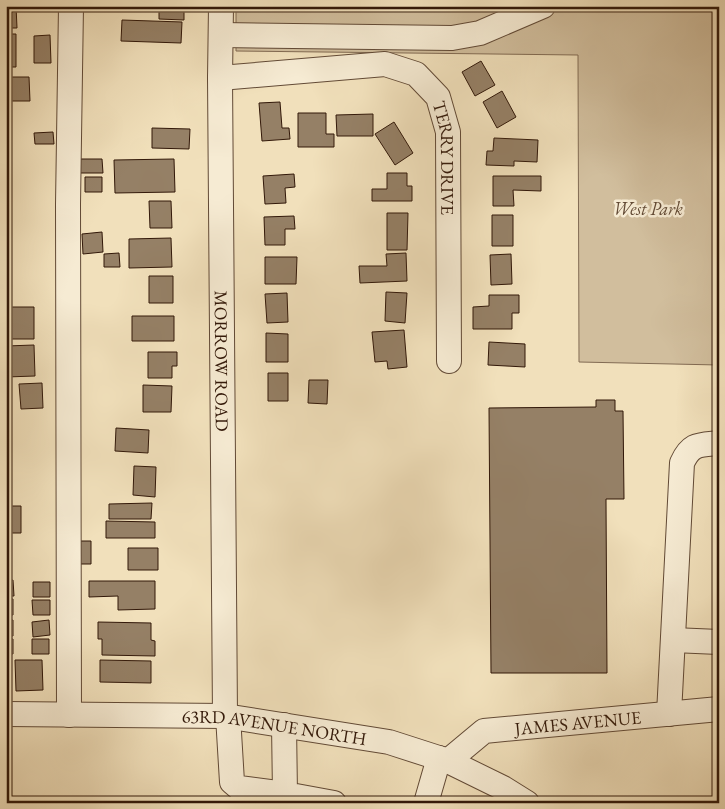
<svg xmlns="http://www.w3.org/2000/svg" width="725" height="809" viewBox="0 0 725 809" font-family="'EB Garamond',serif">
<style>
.green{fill:#d1be9d;stroke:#826b53}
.building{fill:#958066;stroke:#321809}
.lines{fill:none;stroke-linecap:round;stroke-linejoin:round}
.minor-casing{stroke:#624a36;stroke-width:26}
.minor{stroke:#f6ebd3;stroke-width:24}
.labels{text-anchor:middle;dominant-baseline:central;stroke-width:5;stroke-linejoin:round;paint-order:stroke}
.street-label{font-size:18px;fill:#321809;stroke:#f6ebd3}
.park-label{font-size:18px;font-style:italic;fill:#624a35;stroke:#f6ebd3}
</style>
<rect width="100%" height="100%" fill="#f1e0bb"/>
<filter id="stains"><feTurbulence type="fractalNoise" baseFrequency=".004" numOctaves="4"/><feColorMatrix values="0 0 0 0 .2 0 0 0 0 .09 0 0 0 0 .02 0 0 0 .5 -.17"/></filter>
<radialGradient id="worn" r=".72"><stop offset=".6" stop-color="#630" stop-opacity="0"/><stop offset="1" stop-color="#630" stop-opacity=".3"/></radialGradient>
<!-- green -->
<path class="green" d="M236 6H719V365L579 362 578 55 236 51Z"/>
<!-- building -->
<path class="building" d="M6 6H16L17 28H6Z
M159 6H184V20L159 19Z
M122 20 182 22 181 43 121 41Z
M6 34H16V67H6Z
M50 35 51 63H34V36Z
M481 61 495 85 475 96 462 72Z
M6 77H29L30 101H6Z
M502 91 516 117 497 128 483 102Z
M280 102 282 128H289L290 139 262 141 259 103Z
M298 113H326V134H334V147H298Z
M373 114V136H337L336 115Z
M394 122 413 153 395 165 375 134Z
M152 128 190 129 189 149 152 148Z
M53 132 54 144H35L34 133Z
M494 138 538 140 537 162 514 161V166L486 165 487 151H493Z
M80 159H102L103 173H80Z
M174 159 175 192 115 193 114 160Z
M387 173H407V186H412V201H372V189H387Z
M294 174 295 187 285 188 286 203 265 204 263 176Z
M493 176H541V191L513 190 514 206H493Z
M85 177H102V192H85Z
M149 201H171L172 228H150Z
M387 213H408L407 250H387Z
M492 215H513V246H492Z
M294 216 295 229H285V245H265L264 217Z
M102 232 103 252 83 254 82 234Z
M171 238 172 267 129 268V239Z
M119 253 120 267H104V254Z
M406 253 407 281 360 283 359 266H387L386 254Z
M511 254 512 284 491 285 490 255Z
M265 257H297L296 284H265Z
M149 276H173V303H149Z
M386 292 407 293 405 323 385 321Z
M287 293 288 322 267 323 265 294Z
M489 295H519V313H512V329H473V307L489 306Z
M6 307H34V339H6Z
M132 316H174V341H132Z
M404 330 407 367 388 369 387 361 375 362 372 332Z
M266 333 288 334V362H266Z
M489 342 525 344V367L488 365Z
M34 345 35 376 6 377V346Z
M148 352H177V366H172V378H148Z
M268 373H288V401H268Z
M309 380H328L327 404 308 403Z
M42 383 43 408 21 409 19 384Z
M143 385 172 386 171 412H143Z
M596 400H615V411H623L624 499H606L607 673H491L489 408 596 407Z
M116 428 149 430 148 453 115 451Z
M6 433H10L11 454H6Z
M134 466 156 467 155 497 133 495Z
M6 472H9L10 486H6Z
M152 503 151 519H109V504Z
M6 506H21V533H6Z
M106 521 155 522V538H106Z
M78 541H91V564H78Z
M128 548H158V570H128Z
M13 580 14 596H6V581Z
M89 581H155V609L118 610V596L89 597Z
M33 582H50V597H33Z
M6 599H13V615H6Z
M32 600H50V615H33Z
M6 620H13V636H6Z
M49 620 50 635 33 637 32 622Z
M98 622 151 623V640L155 641V656L102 655V639H98Z
M6 639H13V654H6Z
M32 639H49V654H32Z
M15 660H42L43 690 16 691Z
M100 660 151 661V683L100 682Z"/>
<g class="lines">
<defs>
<g id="minor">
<path id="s1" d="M221 6 220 78 225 716"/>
<path d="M221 35 452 38 480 33 543 6"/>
<path id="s2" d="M220 78 385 64 416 74 438 97 448 132 449 361"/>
<path d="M673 640 719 642"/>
<path id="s3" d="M6 714 225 716 389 742 448 761 503 788 527 803"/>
<path d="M669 714 682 463C691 443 699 445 719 443"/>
<path d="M69 715 68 204 71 6"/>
<path d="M228 716 232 782 239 788 285 794"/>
<path d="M284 725 285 794 334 803"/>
<path id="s4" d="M448 761 484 731 719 709"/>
<path d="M426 803 439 758"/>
</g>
</defs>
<!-- minor casing -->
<use href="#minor" class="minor-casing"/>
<!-- minor -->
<use href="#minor" class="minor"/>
</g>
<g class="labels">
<!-- street labels -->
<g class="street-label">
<text stroke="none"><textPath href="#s2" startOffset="292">TERRY DRIVE</textPath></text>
<text stroke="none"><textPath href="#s1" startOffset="355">MORROW ROAD</textPath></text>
<text stroke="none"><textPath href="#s4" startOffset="141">JAMES AVENUE</textPath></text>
<text stroke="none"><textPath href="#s3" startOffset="269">63RD AVENUE NORTH</textPath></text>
</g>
<!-- park labels -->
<g class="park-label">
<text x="648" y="208">West Park</text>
</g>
</g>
<!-- margin -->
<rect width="725" height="809" fill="none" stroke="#f1e0bb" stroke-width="25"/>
<rect x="8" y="8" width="710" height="794" fill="none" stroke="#321809" stroke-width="2.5"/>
<rect x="12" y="12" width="700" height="784" fill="none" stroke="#321809"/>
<rect width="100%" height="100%" filter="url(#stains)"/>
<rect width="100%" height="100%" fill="url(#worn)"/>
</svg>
